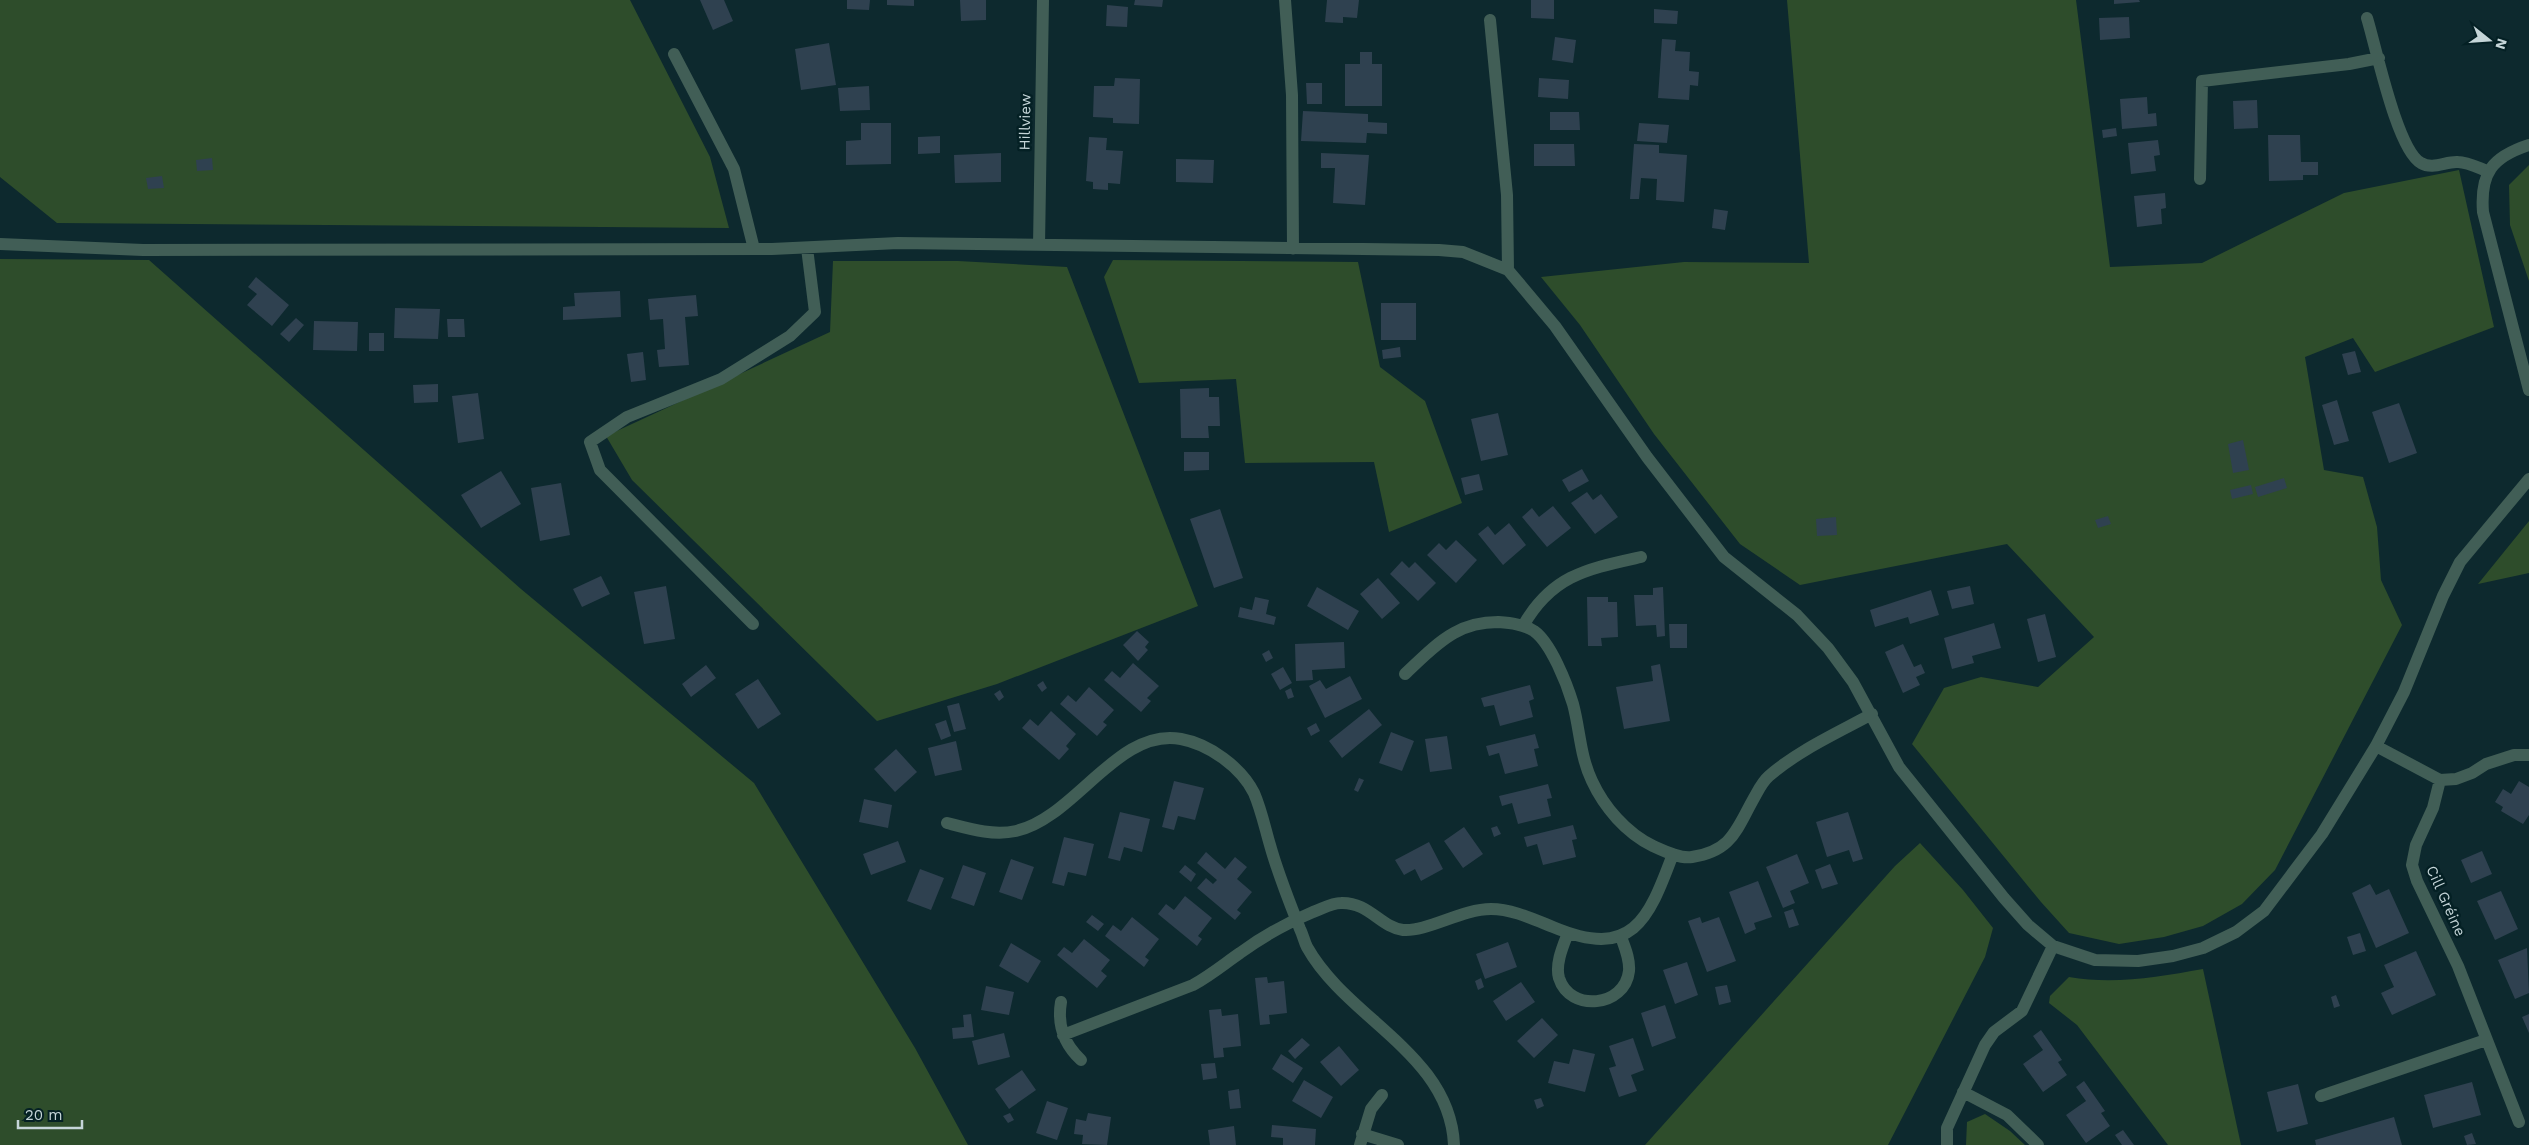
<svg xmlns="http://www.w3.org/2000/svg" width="2529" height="1145" viewBox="0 0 2529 1145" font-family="'Work Sans',sans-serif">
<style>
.green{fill:#2e4d2b}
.building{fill:#2f4150}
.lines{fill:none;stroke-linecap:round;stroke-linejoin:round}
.minor{stroke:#415e56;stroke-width:12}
.labels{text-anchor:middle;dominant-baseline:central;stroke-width:5;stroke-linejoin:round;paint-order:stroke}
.street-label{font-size:15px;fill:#c5d5d8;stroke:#042024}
</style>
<rect width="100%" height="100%" fill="#0d292e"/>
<!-- green -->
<path class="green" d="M0 0H630L710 157 729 228 57 223 0 177Z
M1787 0H2076L2110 267 2202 263 2344 193 2459 170 2494 327 2375 372 2353 338 2305 357 2324 470 2363 477 2377 527 2381 580 2402 625 2275 870 2242 904 2203 926 2164 937 2119 944 2069 933 2041 902 1912 744 1944 688 1981 677 2038 687 2094 637 2007 544 1800 585 1740 544 1654 434 1580 325 1541 277 1684 262 1809 263Z
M2529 165V281L2510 225 2509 185Z
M0 259 149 260 521 589 754 783 915 1048 968 1145H0Z
M1113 260 1358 262 1380 367 1425 401 1462 503 1389 532 1374 462 1245 463 1236 379 1139 383 1104 277Z
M833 261H958L1067 267 1198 606 997 684 877 721 632 480 606 436 830 332Z
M2529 521V573L2478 584Z
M1920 843 1963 890 1993 928 1985 957 1888 1145H1645L1895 866Z
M2203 969 2241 1145H2168L2077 1025 2049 1003 2050 996 2069 977C2114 985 2158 977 2203 969Z
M1985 1114 2010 1131 2025 1145H1966L1967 1122Z"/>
<!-- building -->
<path class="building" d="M700 0H724L733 21 713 30Z
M847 0H870L869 10 847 9Z
M887 0H914V6L887 5Z
M960 0H986V20L961 21Z
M1135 0H1163L1162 7 1134 5Z
M1327 0H1359L1357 18 1343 17V23L1325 22Z
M1531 0H1554V19L1531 18Z
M2114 0H2139L2140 2 2114 4Z
M1107 5 1128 7 1127 27 1106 26Z
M1654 9 1678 11 1677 24 1654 23Z
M2129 17 2130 38 2100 40 2099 18Z
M1555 37 1576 40 1573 63 1552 60Z
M1662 39 1676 40 1675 51 1690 52 1689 71 1699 72 1698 86 1690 85 1689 100 1658 98Z
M829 43 836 85 801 90 795 49Z
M1360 52H1372V64H1382V106H1345V64H1360Z
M1115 78 1140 79 1139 124 1113 123V118L1093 117 1094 86H1114Z
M1539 78 1569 80 1568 99 1538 97Z
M1306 83H1322V104H1307Z
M869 86 870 110 840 111 838 88Z
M2147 97 2148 114 2156 113 2157 126 2122 129 2120 99Z
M2257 100 2258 128 2234 129 2233 101Z
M1303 111 1368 114V122L1387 123V134L1367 133 1366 143 1301 141Z
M1550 112H1579L1580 130H1550Z
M861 123H891V164L846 165V141L861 140Z
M1639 123 1669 125 1667 143 1637 141Z
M2116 128 2117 136 2103 138 2102 130Z
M2268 135H2300L2301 162H2318V175H2303V180L2269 181Z
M940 136V153L918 154V137Z
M1089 137 1107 138 1106 150 1123 151 1120 184 1108 183V190L1093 189V182L1086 181Z
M2158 140 2160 155 2154 156 2156 171 2131 174 2128 143Z
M1534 144H1574L1575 166H1534Z
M1634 144 1659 145V153L1687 155 1684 202 1656 200 1657 179 1641 178 1639 199H1630Z
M1001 153V182L955 183 954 155Z
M1321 153 1369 155 1365 205 1333 203 1335 168H1321Z
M212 158 213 170 197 171 196 160Z
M1176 159 1214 160 1213 183 1176 182Z
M162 176 164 188 148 189 146 178Z
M2165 193 2166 208 2161 209 2162 224 2137 227 2134 196Z
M1714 209 1728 211 1725 230 1712 228Z
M256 277 289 305 272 326 247 305 257 294 248 287Z
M620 291 621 317 563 320V307L575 306 574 293Z
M696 295 698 316 685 317 689 365 659 367 657 350 665 349 663 319 650 320 648 299Z
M1381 303H1416V340H1381Z
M395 308 440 309 438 339 394 338Z
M296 318 304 325 289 342 280 334Z
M447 319H464L465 337H448Z
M314 321 358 322 357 351 313 350Z
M369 333H384V351H369Z
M1400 347 1401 357 1383 359 1382 350Z
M2355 351 2361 372 2348 375 2342 354Z
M643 352 646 380 631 382 627 354Z
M438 384V402L414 403 413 385Z
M1209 388V397H1219L1220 426H1208L1209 438H1181L1180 389Z
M478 393 484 439 458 443 452 396Z
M2337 400 2349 441 2334 445 2322 405Z
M2399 403 2417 453 2389 463 2372 412Z
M1498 413 1508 455 1481 461 1471 419Z
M2243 440 2249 470 2233 473 2228 444Z
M1184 452H1209V470L1184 471Z
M1582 469 1589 481 1569 492 1562 480Z
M501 471 521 504 481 528 461 495Z
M1479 474 1483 490 1465 495 1461 478Z
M2284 478 2287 488 2258 497 2255 487Z
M561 483 570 535 540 541 531 488Z
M2251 485 2253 494 2232 499 2230 490Z
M1587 492 1593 500 1601 494 1618 517 1595 534 1571 503Z
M1553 506 1571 528 1547 547 1522 517 1532 508 1539 517Z
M1220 509 1243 578 1214 588 1190 519Z
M2108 516 2111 524 2098 528 2095 520Z
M1836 517 1837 535 1817 536 1816 519Z
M1509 523 1526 545 1503 565 1478 534 1488 526 1495 535Z
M1456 540 1477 560 1456 583 1427 555 1439 543 1446 550Z
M1402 561 1409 568 1415 562 1436 583 1418 601 1390 574Z
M601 576 610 594 582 607 573 589Z
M1378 578 1400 603 1382 619 1360 594Z
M666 586 675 639 644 644 634 592Z
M1970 586 1974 604 1952 609 1947 591Z
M1317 587 1359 611 1348 630 1307 606Z
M1663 587 1665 636 1657 637 1656 625 1636 626 1634 595H1653V588Z
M1931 590 1939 615 1910 624 1908 617 1875 627 1870 610Z
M1255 597 1269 600 1266 614 1276 617 1274 625 1238 617 1240 607 1252 610Z
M1587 597H1608V602H1617L1618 637 1601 638 1602 646H1588Z
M2045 614 2056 657 2038 662 2027 619Z
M1994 623 2001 648 1972 656 1974 663 1952 669 1944 638Z
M1669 624H1687V648H1670Z
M1137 631 1149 642 1145 647 1148 650 1138 661 1123 645Z
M1344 642 1345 668 1312 670 1313 680 1296 681 1295 644Z
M1903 644 1914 667 1921 664 1925 673 1916 677 1920 685 1903 693 1885 652Z
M1269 650 1273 658 1266 662 1262 654Z
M1133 663 1159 686 1147 698 1151 701 1141 712 1104 680 1112 671 1120 678Z
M1660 664 1670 721 1624 729 1616 687 1653 681 1651 666Z
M706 665 716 678 691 697 682 684Z
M1283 667 1292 683 1280 690 1271 674Z
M1350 676 1362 699 1325 718 1309 686 1320 680 1326 689Z
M758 679 781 714 758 729 735 694Z
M1043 681 1047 688 1042 692 1037 685Z
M1530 685 1534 699 1529 701 1533 717 1500 726 1494 705 1484 707 1481 698Z
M1089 687 1114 710 1103 722 1107 725 1097 736 1060 704 1068 695 1076 702Z
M1291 688 1294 697 1288 699 1285 691Z
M1000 690 1004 697 999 701 994 694Z
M959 703 966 729 954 732 947 706Z
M1369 709 1382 725 1342 758 1329 741Z
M1051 711 1076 734 1066 746 1069 749 1059 760 1022 728 1030 719 1038 726Z
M946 720 951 736 941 740 935 724Z
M1316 723 1320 731 1311 736 1307 728Z
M1391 732 1414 741 1402 771 1379 763Z
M1535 734 1539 748 1534 749 1538 766 1505 774 1499 753 1489 756 1486 746Z
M1447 736 1452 769 1430 772 1425 739Z
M956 741 962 770 935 776 928 748Z
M896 749 917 772 895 792 874 769Z
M1359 778 1364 780 1358 792 1354 790Z
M1174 781 1204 788 1195 820 1178 816 1174 830 1162 827Z
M2519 781 2529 787V815L2523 824 2501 811 2503 807 2495 802 2503 789 2511 794Z
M1548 784 1552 798 1547 799 1551 816 1518 824 1512 803 1502 806 1499 796Z
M864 799 892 805 888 828 859 822Z
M1120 812 1150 819 1142 852 1124 847 1120 861 1108 858Z
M1848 812 1863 859 1853 862 1849 850 1827 857 1816 822Z
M1573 825 1577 839 1572 840 1576 857 1543 865 1537 844 1527 847 1524 837Z
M1497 826 1501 834 1494 837 1491 828Z
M1464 827 1483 854 1463 868 1444 841Z
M1064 837 1094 844 1086 876 1068 872 1064 886 1052 883Z
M898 841 906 862 871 875 863 854Z
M1429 842 1443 869 1421 881 1415 869 1404 875 1395 860Z
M2482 851 2492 874 2471 883 2461 860Z
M1206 852 1225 869 1235 857 1247 867 1237 879 1252 892 1237 910 1241 913 1235 920 1197 888 1206 878 1213 884 1217 880 1197 863Z
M1797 854 1809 883 1790 891 1795 903 1783 908 1766 867Z
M1011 859 1034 867 1022 900 999 892Z
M1830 864 1838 884 1822 889 1815 870Z
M963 865 986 873 974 906 951 898Z
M1185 865 1196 874 1191 882 1179 872Z
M920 869 944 878 931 910 907 901Z
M1758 881 1772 917 1754 923 1756 929 1745 934 1729 892Z
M2370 884 2376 895 2389 889 2409 933 2376 948 2352 893Z
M2501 891 2518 929 2495 940 2477 901Z
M1185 896 1212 918 1198 936 1202 939 1197 946 1158 914 1166 904 1174 910Z
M1793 909 1799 925 1789 928 1784 912Z
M1092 915 1104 924 1098 931 1086 922Z
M1132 917 1159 939 1145 957 1149 960 1144 967 1105 936 1113 925 1121 931Z
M1700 917 1702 923 1719 917 1736 961 1707 972 1688 921Z
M2360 933 2366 951 2353 955 2347 937Z
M1084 939 1110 960 1101 971 1107 976 1097 988 1057 955 1064 947 1072 953Z
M1508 942 1517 967 1485 979 1476 954Z
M1011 943 1041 961 1028 983 999 966Z
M2527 948 2529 993 2515 999 2498 960Z
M2416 951 2436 995 2392 1015 2381 993 2394 987 2384 965Z
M1687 962 1698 995 1675 1004 1663 970Z
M1267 977 1268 983 1284 981 1287 1013 1269 1015 1270 1024 1260 1025 1255 978Z
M1481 978 1484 987 1478 990 1475 981Z
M1521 982 1535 1002 1506 1021 1493 1001Z
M1727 985 1731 1002 1719 1005 1715 987Z
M986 986 1014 992 1009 1015 981 1010Z
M2336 995 2340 1006 2334 1008 2331 997Z
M1665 1005 1676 1038 1652 1047 1641 1013Z
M1221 1009 1222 1016 1238 1014 1241 1046 1223 1048 1224 1057 1214 1058 1209 1010Z
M971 1014 974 1037 953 1039 952 1028 964 1027 963 1015Z
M2529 1014V1033L2522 1017Z
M1542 1018 1558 1035 1534 1058 1517 1041Z
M2041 1030 2062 1060 2058 1062 2067 1075 2043 1092 2023 1064 2043 1050 2033 1036Z
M1004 1033 1010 1057 978 1065 972 1041Z
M1302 1038 1310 1045 1295 1059 1288 1051Z
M1633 1038 1644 1070 1631 1075 1637 1091 1619 1097 1609 1068 1616 1066 1609 1046Z
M1339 1046 1359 1070 1341 1086 1320 1062Z
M1573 1049 1595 1054 1585 1092 1548 1083 1554 1061 1569 1064Z
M1281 1054 1303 1068 1293 1083 1272 1069Z
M1215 1063 1217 1078 1203 1080 1201 1064Z
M1022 1070 1036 1090 1009 1109 995 1089Z
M1304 1080 1333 1097 1321 1118 1292 1101Z
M2084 1081 2105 1111 2101 1113 2110 1126 2086 1143 2066 1115 2086 1101 2076 1087Z
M2472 1082 2481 1115 2433 1128 2424 1095Z
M2298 1084 2308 1124 2277 1132 2267 1092Z
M1239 1089 1241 1108 1230 1109 1228 1091Z
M1541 1098 1544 1106 1537 1109 1534 1100Z
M1047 1101 1068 1108 1057 1140 1036 1133Z
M1010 1113 1014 1120 1008 1123 1003 1116Z
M1088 1113 1111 1117 1107 1145 1082 1144 1083 1135 1074 1134 1076 1119 1086 1121Z
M2394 1117 2402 1145H2316L2315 1140Z
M1272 1125 1316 1129 1315 1145H1283V1138L1271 1137Z
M1234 1126 1236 1145H1210L1208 1130Z
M2123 1130 2134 1145H2122L2115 1135Z
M2472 1133 2476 1144 2467 1145 2464 1136Z"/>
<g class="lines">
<!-- minor -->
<path class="minor" d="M1285 0 1292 95 1293 249
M2367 18C2376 47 2397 150 2421 163 2433 170 2446 161 2458 162 2467 162 2479 168 2487 171
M1490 20 1507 195 1508 270
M674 54 734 169 754 249
M2529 145C2492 157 2480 173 2483 212L2529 390
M2200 179 2202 81 2349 64 2379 58
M0 244 143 250 772 249 898 243 1439 250 1463 252 1508 270 1555 326 1647 457 1724 557 1797 615 1828 648 1853 682 1899 767 2004 898 2028 925 2053 946 2095 960 2138 961 2173 956 2203 948 2236 932 2264 911 2322 834 2376 746 2404 692 2443 596 2460 562 2529 479
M1039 245 1043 0
M753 624 600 470 590 442 627 417 721 379 790 336 815 312 807 248
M1523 626C1552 575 1587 569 1641 557
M1405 674C1420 660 1436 643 1454 633 1468 625 1483 622 1498 622 1510 623 1523 624 1534 631 1551 643 1567 684 1573 704 1580 730 1580 756 1592 781 1604 807 1626 833 1653 846 1664 851 1680 859 1692 857 1732 851 1736 830 1754 798 1758 791 1762 782 1769 776 1799 750 1837 733 1872 714
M2376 746 2440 780
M947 823C970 829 993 836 1016 831 1075 818 1118 727 1181 739 1209 744 1241 767 1254 793 1261 809 1265 828 1270 845 1278 874 1289 901 1300 929 1303 935 1304 941 1307 947 1347 1019 1450 1054 1454 1145
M1568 933C1563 946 1555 964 1559 978 1570 1013 1625 1007 1629 971 1630 959 1625 948 1621 937
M1061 1002C1057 1026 1064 1044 1081 1060
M1063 1035 1193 985C1211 975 1224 964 1240 953 1263 936 1287 923 1313 912 1322 909 1331 903 1341 903 1369 902 1380 927 1403 930 1427 932 1462 909 1491 909 1512 909 1533 919 1553 927 1632 960 1648 921 1673 854
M1963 1092 2007 1115 2038 1145
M2321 1096 2486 1040
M2519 1122 2458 966 2417 881 2412 865 2416 845 2433 808 2440 780 2456 779 2472 773 2486 764 2514 755H2529
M1362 1134 1398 1145
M1360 1145 1371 1109 1382 1095
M1947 1145V1128L1985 1045 1994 1032 2022 1011 2053 946"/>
</g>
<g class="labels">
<!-- street labels -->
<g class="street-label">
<text transform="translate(1025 122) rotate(-89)">Hillview</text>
<text transform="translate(2446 901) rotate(66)">Cill Gréine</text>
</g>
</g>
<!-- north arrow -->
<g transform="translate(2489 40) rotate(107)" stroke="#042024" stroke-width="4" paint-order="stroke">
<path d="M0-4L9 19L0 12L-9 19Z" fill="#c5d5d8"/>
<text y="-8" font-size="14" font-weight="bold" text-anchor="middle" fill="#c5d5d8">N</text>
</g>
<!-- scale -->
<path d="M18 1120v8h64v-8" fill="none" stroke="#c5d5d8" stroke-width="2.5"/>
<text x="25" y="1120" font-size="15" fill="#c5d5d8" stroke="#042024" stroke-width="4" paint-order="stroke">20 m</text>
</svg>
